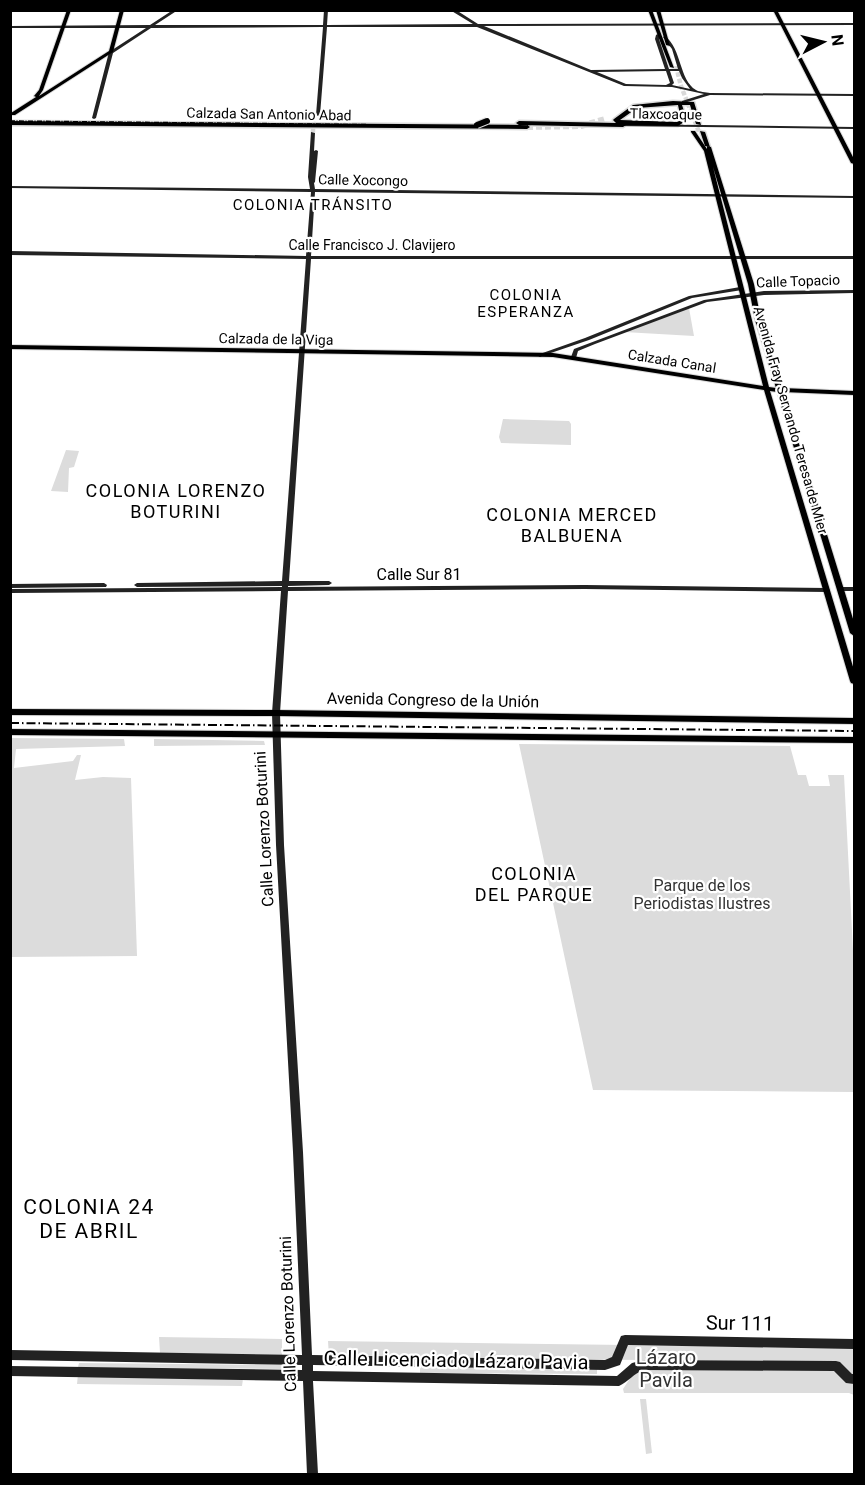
<svg xmlns="http://www.w3.org/2000/svg" width="865" height="1485" viewBox="0 0 865 1485" font-family="Roboto,sans-serif">
<style>
.green{fill:#dcdcdc}
.lines{fill:none;stroke-linecap:round;stroke-linejoin:round}
.secondary-tunnel{stroke:#d9d9d9;stroke-width:4.5;stroke-dasharray:4.5 2;stroke-linecap:butt}
.primary-tunnel{stroke:#d9d9d9;stroke-width:4.5;stroke-dasharray:4.5 2;stroke-linecap:butt}
.highway-tunnel{stroke:#d9d9d9;stroke-width:6;stroke-dasharray:6 3;stroke-linecap:butt}
.primary-casing{stroke:#dbdbdb;stroke-width:2}
.highway-casing{stroke:#dbdbdb;stroke-width:3}
.secondary{fill:#222;fill-rule:evenodd}
.primary{fill:#000;fill-rule:evenodd}
.highway{fill:#000;fill-rule:evenodd}
.rail-far1{stroke:#000;stroke-width:1.5;stroke-dasharray:5 1.5 1 1.5;stroke-linecap:butt}
.rail{stroke:#000;stroke-width:2;stroke-dasharray:9 3 1.5 3;stroke-linecap:butt}
.highway-bridge-casing{stroke:#dbdbdb;stroke-width:8;stroke-linecap:butt}
.highway-bridge{stroke:#000;stroke-width:6}
.labels{text-anchor:middle;dominant-baseline:central;stroke-width:4.5;stroke-linejoin:round;paint-order:stroke}
.far-street-label{font-size:14px;fill:#000;stroke:#fff}
.far-neighbourhood-label{font-size:15px;letter-spacing:1.5px;fill:#000;stroke:#fff}
.street-label{font-size:16px;fill:#000;stroke:#fff}
.park-label{font-size:16px;fill:#333;stroke:#fff}
.neighbourhood-label{font-size:18px;letter-spacing:1.5px;fill:#000;stroke:#fff}
.near-street-label{font-size:20px;fill:#000;stroke:#fff}
.near-park-label{font-size:20px;fill:#333;stroke:#fff}
.near-neighbourhood-label{font-size:21px;letter-spacing:1.5px;fill:#000;stroke:#fff}
</style>
<rect width="100%" height="100%" fill="#fff"/>
<!-- green -->
<path class="green" d="M689 308 694 336 624 332Z
M503 419 569 421 571 424V445L501 443 499 437Z
M66 450 79 451 74 467 69 468 68 492 51 491Z
M11 738 124 739 125 746 16 749 14 768 73 761 77 755H81L75 780 103 777 131 778 137 956 11 957Z
M154 739 264 741 265 745 154 746Z
M519 744 790 746 798 775H806L809 786H830L828 775H844L854 970V1092L593 1090Z
M159 1337 282 1339V1356L160 1353Z
M328 1341 854 1348V1395L849 1393H624L623 1389 642 1360 329 1357Z
M79 1363 284 1365V1369L78 1367Z
M420 1367 597 1369V1374L420 1373Z
M78 1374 243 1379 242 1386 77 1384Z
M640 1399H646L652 1453 646 1454Z"/>
<g class="lines">
<!-- secondary-tunnel -->
<path class="secondary-tunnel" d="M313 115V133"/>
<!-- primary-tunnel -->
<path class="primary-tunnel" d="M676 66 681 86 699 132"/>
<!-- highway-tunnel -->
<path class="highway-tunnel" d="M527 127 581 126 605 119"/>
<defs>
<path id="primary" d="M67 10H71L43 90 39 96 109 51 120 10H124L113 52 15 115H11V113L36 97 34 96 39 90Z
M648 10H652L674 68 670 67Z
M656 10H660L670 46 666 45Z
M773 10H777L854 159V164L851 163Z
M691 131H695L707 149V146L711 147 754 284 761 320 782 388 854 391V395L783 392 854 622V636L850 633 777 392 770 391 854 670V684L851 683 850 681 764 390 553 357 10 349V345L553 353 763 386 704 151 691 132ZM713 167 748 284 755 320 776 388 769 387Z
M10 709 276 710 854 718V724L276 716 10 715Z
M10 729 854 737V743L10 735Z"/>
<path id="highway" d="M673 101 694 102 701 125 696 124 690 105H682L687 120 678 126 626 125 623 127 519 125 516 123 519 121 616 123 613 120 614 119 633 105ZM678 105 681 119 677 122 620 120 637 108Z
M10 121 527 125 530 127 527 129 10 125Z
M700 131 705 132 710 147 705 146Z"/>
</defs>
<!-- primary casing -->
<use href="#primary" class="primary-casing"/>
<!-- highway casing -->
<use href="#highway" class="highway-casing"/>
<!-- secondary -->
<path class="secondary" d="M173 10H178L155 25H323L324 10H328L327 25 473 24 450 10H456L478 24 854 23V25L484 26 591 70 665 69 655 39 656 35 658 34 660 35 659 39 669 69H678L672 49 663 37 665 36C682 49 679 80 696 90 699 92 706 92 710 93L854 94V96L710 95 684 103H682V101L704 94 672 87 624 86 477 27H327L320 115 318 116 316 115 323 27 151 28 113 53 96 118 94 119 92 118 109 52 146 28H10V26L150 25ZM666 71 670 83 666 85 626 84 597 72ZM670 71H679L682 78 690 89 672 85 674 83Z
M621 124 854 127V129L619 126V125Z
M311 132 315 133 314 151 316 150 318 151 315 182 314 183 315 189 854 196V198L315 192 311 256H854V259H311L289 581H329L332 583 329 585 288 586V587L585 585 827 588 830 590 827 592 585 589 288 591 280 713 284 845 303 1152 312 1355 605 1360 612 1357 621 1336 625 1335 854 1339V1349L628 1345 620 1365 605 1370 313 1365V1371L617 1376 632 1363 644 1360 836 1361 840 1362 852 1374H854V1384L846 1383 834 1371 644 1370C634 1373 628 1382 619 1386L313 1381 318 1474H307L303 1381 10 1376V1366L302 1370V1365L10 1360V1350L302 1355 293 1152 276 845 272 713 281 591 10 593V589L282 587V586L137 587 134 585 137 583 282 581 306 259 10 255V251L306 256 311 192 10 188V186L310 189 308 177Z
M740 287 742 288V290L692 298 589 340 542 356 540 357 537 355 585 338 689 296Z
M764 291 854 290V293L764 295 707 302 595 344 578 351 576 358H572L571 357 574 349 704 300Z
M104 583 107 585 106 587 10 588V584Z
M839 587H854V591H839L838 589Z"/>
<!-- primary -->
<use href="#primary" class="primary"/>
<!-- highway -->
<use href="#highway" class="highway"/>
<!-- rail-far1 -->
<path class="rail-far1" d="M10 121 404 125"/>
<!-- rail -->
<path class="rail" d="M10 723 854 731"/>
<defs>
<path id="highway-bridge" d="M477 125 487 121"/>
</defs>
<!-- highway-bridge casing -->
<use href="#highway-bridge" class="highway-bridge-casing"/>
<!-- highway-bridge -->
<use href="#highway-bridge" class="highway-bridge"/>
</g>
<g class="labels">
<!-- far-street labels -->
<g class="far-street-label">
<text transform="translate(269 114) rotate(1)">Calzada San Antonio Abad</text>
<text transform="translate(666 114) rotate(1)">Tlaxcoaque</text>
<text transform="translate(363 180) rotate(1)">Calle Xocongo</text>
<text x="372" y="245">Calle Francisco J. Clavijero</text>
<text transform="translate(798 281) rotate(-2)">Calle Topacio</text>
<text transform="translate(276 339) rotate(1)">Calzada de la Viga</text>
<text transform="translate(672 361) rotate(9)">Calzada Canal</text>
<text transform="translate(791 420) rotate(74)">Avenida Fray Servando Teresa de Mier</text>
</g>
<!-- far-neighbourhood labels -->
<g class="far-neighbourhood-label">
<text x="313" y="205">COLONIA TRÁNSITO</text>
<text x="526" y="295">COLONIA<tspan x="526" dy="17">ESPERANZA</tspan></text>
</g>
<!-- street labels -->
<g class="street-label">
<text x="419" y="574">Calle Sur 81</text>
<text transform="translate(433 700) rotate(1)">Avenida Congreso de la Unión</text>
<text transform="translate(264 829) rotate(-93)">Calle Lorenzo Boturini</text>
<text transform="translate(288 1314) rotate(-92)">Calle Lorenzo Boturini</text>
</g>
<!-- park labels -->
<g class="park-label">
<text x="702" y="885">Parque de los<tspan x="702" dy="18">Periodistas Ilustres</tspan></text>
</g>
<!-- neighbourhood labels -->
<g class="neighbourhood-label">
<text x="176" y="490">COLONIA LORENZO<tspan x="176" dy="21">BOTURINI</tspan></text>
<text x="572" y="514">COLONIA MERCED<tspan x="572" dy="21">BALBUENA</tspan></text>
<text x="534" y="873">COLONIA<tspan x="534" dy="21">DEL PARQUE</tspan></text>
</g>
<!-- near-street labels -->
<g class="near-street-label">
<text transform="translate(740 1323) rotate(1)">Sur 111</text>
<text transform="translate(456 1360) rotate(1)">Calle Licenciado Lázaro Pavia</text>
</g>
<!-- near-park labels -->
<g class="near-park-label">
<text x="666" y="1357">Lázaro<tspan x="666" dy="23">Pavila</tspan></text>
</g>
<!-- near-neighbourhood labels -->
<g class="near-neighbourhood-label">
<text x="89" y="1207">COLONIA 24<tspan x="89" dy="24">DE ABRIL</tspan></text>
</g>
</g>
<!-- border -->
<rect width="865" height="1485" fill="none" stroke="#000000" stroke-width="24"/>
<!-- north arrow -->
<g transform="translate(823 42) rotate(83)" stroke="#ffffff" stroke-width="4.5" paint-order="stroke">
<path d="M0-4.5L10 22L0 15L-10 22Z" fill="#000000"/>
<text y="-9" font-size="16" font-weight="bold" text-anchor="middle" fill="#000000">N</text>
</g>
</svg>
